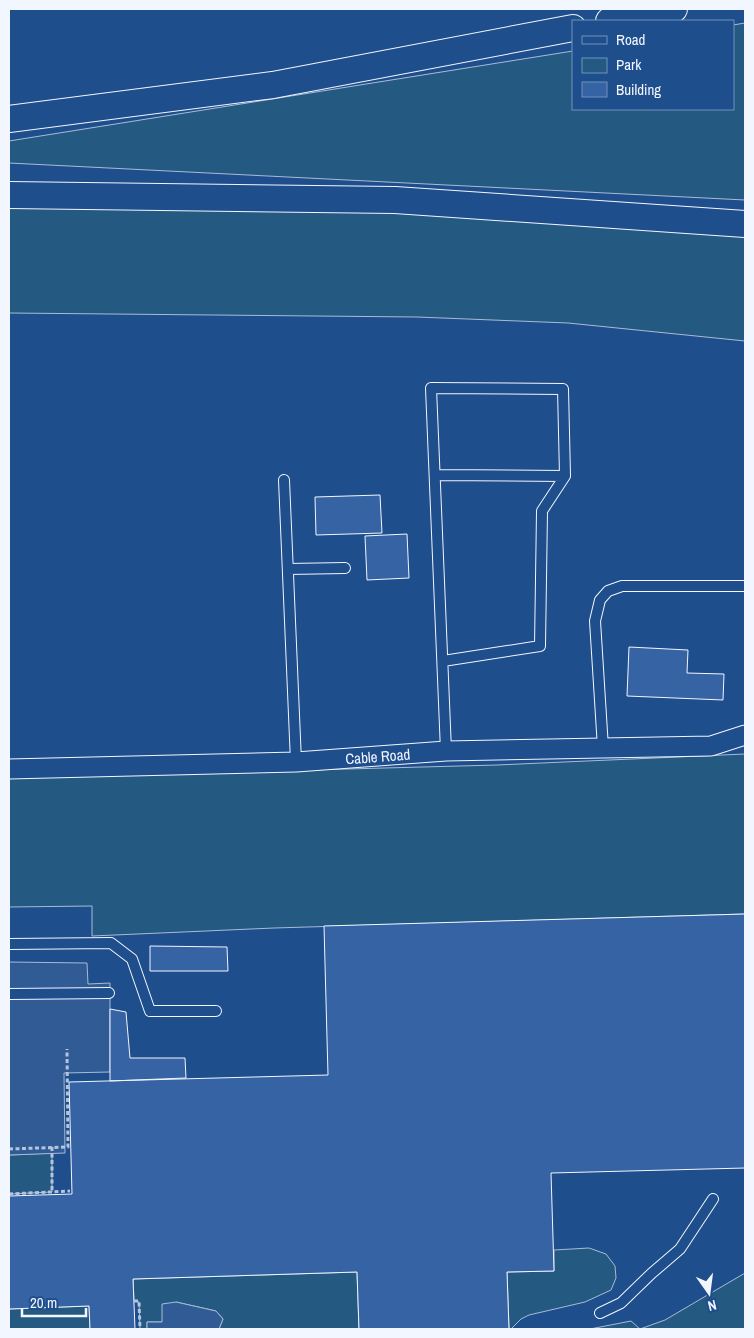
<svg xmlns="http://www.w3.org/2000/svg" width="754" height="1338" viewBox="0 0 754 1338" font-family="'Archivo Narrow',sans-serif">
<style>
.green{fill:#245a82;stroke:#a8bbd7}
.parking{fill:#305b95;stroke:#a8bbd7}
.building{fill:#3563a3;stroke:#f2f6ff}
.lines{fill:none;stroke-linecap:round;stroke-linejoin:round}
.lane-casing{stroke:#f2f6ff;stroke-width:12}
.street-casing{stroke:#f2f6ff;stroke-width:21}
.secondary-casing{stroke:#f2f6ff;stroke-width:28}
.path{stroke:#b3c4dc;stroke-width:3;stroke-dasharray:4 2.5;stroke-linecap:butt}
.lane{stroke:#1f4e8c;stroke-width:10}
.street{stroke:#1f4e8c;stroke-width:19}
.secondary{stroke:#1f4e8c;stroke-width:26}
.labels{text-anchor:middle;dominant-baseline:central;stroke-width:4;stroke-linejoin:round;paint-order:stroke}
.street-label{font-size:15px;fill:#f2f6ff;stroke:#1f4e8c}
</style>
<rect width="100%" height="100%" fill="#1f4e8c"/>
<!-- green -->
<path class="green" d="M745 23V200L9 163V141L573 51V109H733V25Z
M9 195 745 224V341L568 323 417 317 9 313Z
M745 754V914L274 928 92 936V906L9 907V778L497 765Z
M52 1153V1192L9 1194V1155Z
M589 1248 606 1254 615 1266 616 1278 611 1290 585 1302 529 1315 521 1319 511 1329H509L507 1272 554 1271V1250Z
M357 1272 359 1329H219L223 1319 216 1311 176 1302 162 1322H147V1329H140L139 1302 134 1301 133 1279Z
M745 1273V1329H590L631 1321 640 1329 665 1320Z
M89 1306 90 1329H9V1309Z"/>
<!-- parking -->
<path class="parking" d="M9 962 87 963 88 984 110 983V1072L64 1073 65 1153 9 1155Z
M176 1302 216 1311 223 1319 219 1329H147V1322H162V1304Z"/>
<!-- building -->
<path class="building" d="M380 495 382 533 316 535 315 497Z
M407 534 409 578 367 580 365 536Z
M629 647 688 650 687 673 724 674 723 700 627 696Z
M745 914V1168L551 1173 554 1271 507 1272 509 1329H359L357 1272 133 1279 135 1329H90L89 1306 9 1309V1196L72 1194 69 1082 328 1075 324 926Z
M150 946 227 947 228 971H150Z
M110 1009 126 1012 130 1058H185L186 1078 110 1081Z"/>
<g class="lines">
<defs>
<path id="lane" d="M435 475 565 476
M284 480 296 762
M288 569 345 568
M443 661 540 646 542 511 565 476 563 389 431 388 446 751
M603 748 595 621 600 600 608 591 622 586H745
M9 944 111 943 132 959 150 1011H216
M9 994 109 993
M600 1313 621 1303 652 1273 680 1249 713 1199"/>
<g id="street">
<path id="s1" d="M9 769 296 762 446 751 711 746 745 735"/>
</g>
<path id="secondary" d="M609 21 674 9
M9 119 273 85 573 28
M9 195 395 200 745 224"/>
</defs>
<!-- lane casing -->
<use href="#lane" class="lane-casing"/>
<!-- street casing -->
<use href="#street" class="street-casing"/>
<!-- secondary casing -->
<use href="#secondary" class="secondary-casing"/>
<!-- path -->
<path class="path" d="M52 1147V1192
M9 1149 68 1147 67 1049
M9 1194 70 1191
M134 1301H139L140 1329"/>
<!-- lane -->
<use href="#lane" class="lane"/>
<!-- street -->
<use href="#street" class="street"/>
<!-- secondary -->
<use href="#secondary" class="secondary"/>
</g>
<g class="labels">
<!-- street labels -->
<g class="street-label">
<text stroke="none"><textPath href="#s1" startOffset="369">Cable Road</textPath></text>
</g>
</g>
<!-- border -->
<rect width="754" height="1338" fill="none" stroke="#f2f6ff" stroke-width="20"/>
<!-- legend -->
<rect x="572" y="20" width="162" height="90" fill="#1f4e8c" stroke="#7391ba"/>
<rect x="582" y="36" width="25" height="8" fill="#1f4e8c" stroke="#7391ba"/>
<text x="616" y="45" font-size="15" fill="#f2f6ff">Road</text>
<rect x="582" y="58" width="25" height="15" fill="#245a82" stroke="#7391ba"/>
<text x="616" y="70" font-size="15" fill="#f2f6ff">Park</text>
<rect x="582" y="82" width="25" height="15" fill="#3563a3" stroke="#7391ba"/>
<text x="616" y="95" font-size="15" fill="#f2f6ff">Building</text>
<!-- north arrow -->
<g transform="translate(709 1293) rotate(166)" stroke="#1f4e8c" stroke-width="4" paint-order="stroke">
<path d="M0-4L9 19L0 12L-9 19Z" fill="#f2f6ff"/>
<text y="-8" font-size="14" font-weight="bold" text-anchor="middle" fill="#f2f6ff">N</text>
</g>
<!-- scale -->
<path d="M22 1308v8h64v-8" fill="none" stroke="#f2f6ff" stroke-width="2.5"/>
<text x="30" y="1308" font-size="15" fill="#f2f6ff" stroke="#1f4e8c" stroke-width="4" paint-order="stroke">20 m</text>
</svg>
